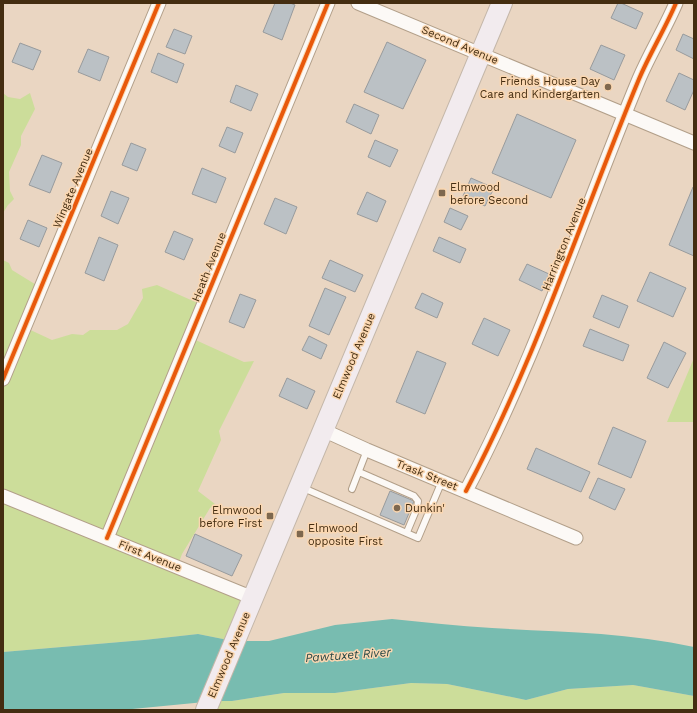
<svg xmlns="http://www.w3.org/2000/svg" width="697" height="713" viewBox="0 0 697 713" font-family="'Work Sans',sans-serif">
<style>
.green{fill:#ccdd9a}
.water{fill:#78bcb0}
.building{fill:#bbc1c5;stroke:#989b9d}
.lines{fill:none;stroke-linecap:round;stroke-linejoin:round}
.lane-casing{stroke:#b29f89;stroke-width:8}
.street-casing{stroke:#b29f89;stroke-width:15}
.primary-casing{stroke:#c4b7a9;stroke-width:22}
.lane{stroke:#fcf9f6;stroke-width:6}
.street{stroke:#fcf9f6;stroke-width:13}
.primary{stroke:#f2ebee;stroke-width:20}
.cycleway-casing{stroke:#fbd7b1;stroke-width:6}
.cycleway{stroke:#e8590c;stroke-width:4}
.poi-dot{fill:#7e684f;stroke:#fbd7b1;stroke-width:1.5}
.labels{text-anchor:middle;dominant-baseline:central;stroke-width:3;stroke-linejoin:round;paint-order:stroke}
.street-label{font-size:11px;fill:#442d11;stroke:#fbd7b1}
.poi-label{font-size:11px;fill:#442d11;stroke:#fbd7b1;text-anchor:start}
.water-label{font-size:12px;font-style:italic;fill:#294947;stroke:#fbd7b1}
</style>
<rect width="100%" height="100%" fill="#ead6c2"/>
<!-- green -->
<path class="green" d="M3 93 8 97 20 99 30 93 35 109 21 136V145L9 172 10 191 14 199 8 205 3 213Z
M3 260 9 263 12 270 38 286 24 327 52 340 72 334 83 335 90 330H117L128 324 143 298 142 289 157 285 200 304 189 337 244 362 254 361 219 431 221 440 198 491 215 504 210 508 182 554 179 562 253 597 233 641 198 634 144 640 3 652Z
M694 358V422H667Z
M411 683 447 684 526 700 568 689 633 685 694 696V710H206L215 701H232L284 693H335Z"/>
<!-- water -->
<path class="water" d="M392 619C425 622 458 626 492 628 559 632 627 632 694 647V696L633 685 568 689 526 700 447 684 411 683 335 693H284L232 701H215L122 710H3V652L144 640 198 634 233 641H269L335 625Z"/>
<!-- building -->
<path class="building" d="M275 3H290L295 5 282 40 263 32Z
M618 3H621L643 13 636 29 611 18Z
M174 29 192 36 185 54 166 47Z
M683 34 694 39V59L676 50Z
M387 42 426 60 403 109 364 92Z
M20 43 41 51 33 70 12 62Z
M601 45 625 55 614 80 590 69Z
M88 49 109 57 100 81 78 72Z
M158 53 184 64 177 83 151 72Z
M679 73 694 80V90L685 110 666 101Z
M236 85 258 94 251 111 230 102Z
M354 104 379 115 371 134 346 122Z
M517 114 576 140 551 198 492 173Z
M227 127 243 133 235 153 219 146Z
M375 140 398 150 390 167 368 157Z
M131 143 146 149 137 171 122 165Z
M42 155 62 163 50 193 29 185Z
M202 168 226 178 216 203 192 194Z
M471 178 494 188 485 206 463 196Z
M693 187 694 188V256L669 245Z
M111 191 129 198 118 224 101 216Z
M367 192 386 201 377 222 357 214Z
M275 198 297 207 286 234 264 224Z
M450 208 468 216 461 230 444 222Z
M28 220 47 228 39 247 20 239Z
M174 231 193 239 184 260 165 252Z
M99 237 118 245 104 281 85 273Z
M439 237 466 249 460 263 433 251Z
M330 260 363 275 355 292 322 278Z
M527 264 549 274 542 291 519 280Z
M650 272 686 288 673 317 637 301Z
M325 288 346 297 329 335 309 326Z
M422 293 443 303 437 318 415 308Z
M240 294 256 300 244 328 229 322Z
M602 295 628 306 619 328 593 317Z
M484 318 510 330 498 356 472 344Z
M590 329 629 345 623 361 583 346Z
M309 336 327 345 321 359 302 350Z
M664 342 686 353 668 388 647 378Z
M417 351 446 363 425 414 396 402Z
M287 378 315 391 307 409 279 396Z
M613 427 646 441 631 478 598 464Z
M536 448 590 472 581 492 527 469Z
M598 478 625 489 615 510 589 498Z
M390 491 414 501 404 525 380 515Z
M195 534 242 555 232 576 186 556Z"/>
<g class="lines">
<defs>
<path id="lane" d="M359 472 414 496 418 501 417 508 407 532
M301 487 418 538 442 481
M352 489 367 450"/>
<path id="street" d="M358 3 694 143
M3 379 159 3
M323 430 367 450 576 538
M466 491C536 359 582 216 639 79 650 53 665 29 676 3
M3 496 253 598
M107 538 328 3"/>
<path id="primary" d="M206 710 502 3"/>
</defs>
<!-- lane casing -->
<use href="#lane" class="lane-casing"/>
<!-- street casing -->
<use href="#street" class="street-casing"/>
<!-- primary casing -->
<use href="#primary" class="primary-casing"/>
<!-- lane -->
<use href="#lane" class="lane"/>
<!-- street -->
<use href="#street" class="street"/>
<!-- primary -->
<use href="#primary" class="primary"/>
<defs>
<path id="cycleway" d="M3 379 159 3
M466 491C536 359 582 216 639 79 650 53 665 29 676 3
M107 538 328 3"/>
</defs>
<!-- cycleway casing -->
<use href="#cycleway" class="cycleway-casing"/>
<!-- cycleway -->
<use href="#cycleway" class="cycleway"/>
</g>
<!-- markers -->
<g class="poi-dot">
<circle cx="608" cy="87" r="4"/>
<rect x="438" y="189" width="8" height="8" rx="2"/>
<circle cx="397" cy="508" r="4"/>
<rect x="266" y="512" width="8" height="8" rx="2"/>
<rect x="296" y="530" width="8" height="8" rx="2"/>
</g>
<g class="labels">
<!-- street labels -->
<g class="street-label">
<text transform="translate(460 45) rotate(23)">Second Avenue</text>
<text transform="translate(73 188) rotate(-67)">Wingate Avenue</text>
<text transform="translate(564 244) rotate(-68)">Harrington Avenue</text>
<text transform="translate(209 267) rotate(-68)">Heath Avenue</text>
<text transform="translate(354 356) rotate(-67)">Elmwood Avenue</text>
<text transform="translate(427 475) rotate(22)">Trask Street</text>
<text transform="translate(150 556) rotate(22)">First Avenue</text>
<text transform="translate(229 655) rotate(-67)">Elmwood Avenue</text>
</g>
<!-- poi labels -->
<g class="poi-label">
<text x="600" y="81" text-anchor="end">Friends House Day<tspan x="600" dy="13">Care and Kindergarten</tspan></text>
<text x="450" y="187">Elmwood<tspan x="450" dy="13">before Second</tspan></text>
<text x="405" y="508">Dunkin'</text>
<text x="262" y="510" text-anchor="end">Elmwood<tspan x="262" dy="13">before First</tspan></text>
<text x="308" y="528">Elmwood<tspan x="308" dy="13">opposite First</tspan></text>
</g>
<!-- water labels -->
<g class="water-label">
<text transform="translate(348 655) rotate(-4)">Pawtuxet River</text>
</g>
</g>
<!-- border -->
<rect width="697" height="713" fill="none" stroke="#442d11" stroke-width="8"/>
</svg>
